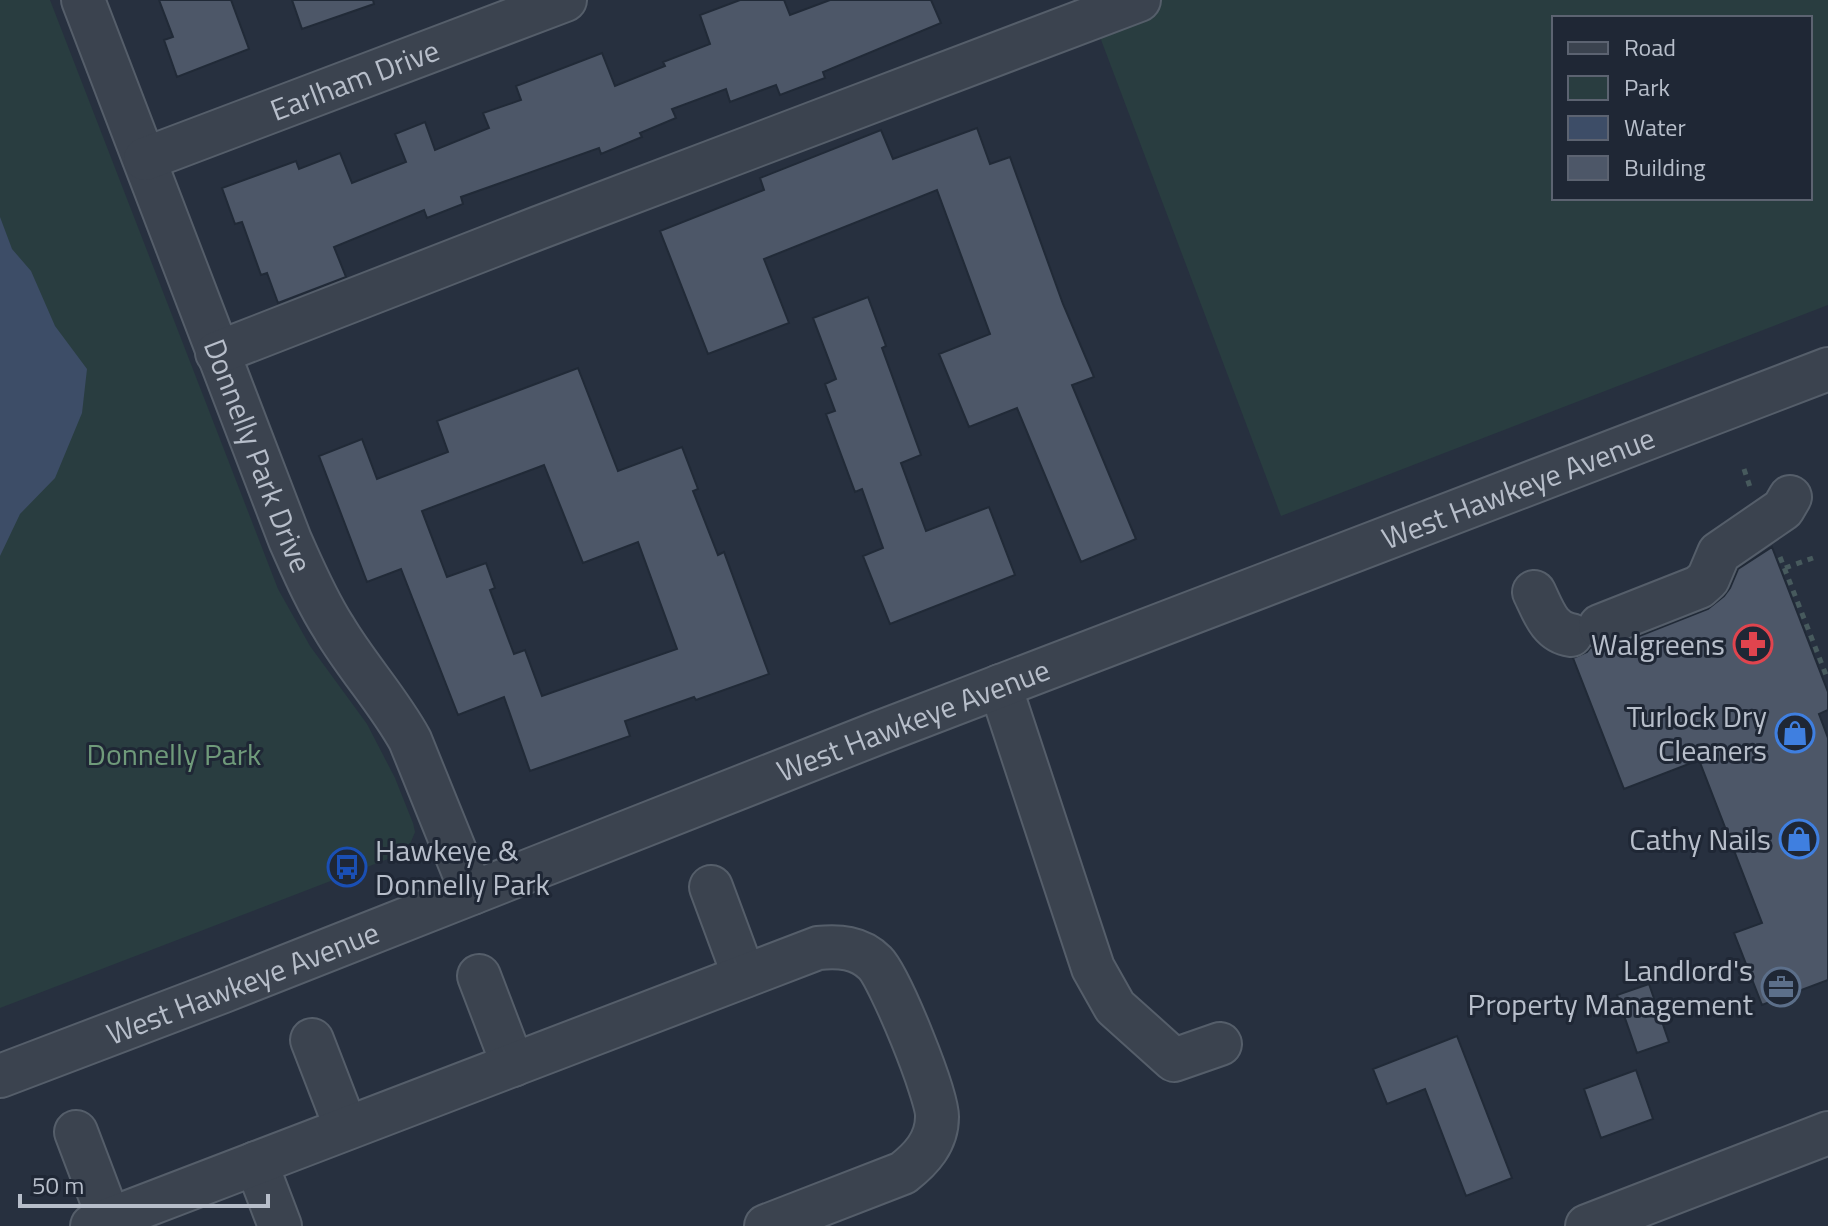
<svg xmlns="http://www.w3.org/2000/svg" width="1828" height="1226" viewBox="0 0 1828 1226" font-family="'Titillium Web',sans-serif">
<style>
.green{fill:#293d40;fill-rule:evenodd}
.water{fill:#3d4d67}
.building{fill:#4d5768;stroke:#212a37;stroke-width:2;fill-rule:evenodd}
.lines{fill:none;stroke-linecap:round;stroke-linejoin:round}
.minor-casing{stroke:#555e6a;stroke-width:46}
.path{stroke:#475a5d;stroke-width:5;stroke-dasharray:6 6;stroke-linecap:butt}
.minor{stroke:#3b434f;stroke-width:42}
.labels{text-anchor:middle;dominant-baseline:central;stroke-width:6;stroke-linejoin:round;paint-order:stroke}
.street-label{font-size:30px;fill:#b7beca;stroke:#1f2735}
.poi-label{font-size:30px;fill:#b7beca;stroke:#1f2735;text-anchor:end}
.park-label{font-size:30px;fill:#6f9a7a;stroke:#1f2735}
</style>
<rect width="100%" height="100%" fill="#27303f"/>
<!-- green -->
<path class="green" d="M0 0H50L278 589 310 646 367 724 395 778 413 823 415 832 410 844 401 853 393 857 0 1008Z
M1086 0H1828V305L1281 516ZM1554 18H1810V198H1554Z"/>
<!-- water -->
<path class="water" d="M0 217 12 249 31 271 55 326 87 369 82 413 55 478 20 514 0 556Z"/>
<!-- building -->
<path class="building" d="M159 0H231L249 49 177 77 164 40 173 37Z
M292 0H373L374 4 302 29Z
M740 0H784L790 15 830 0H931L941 23 823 72 825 78 780 95 776 85 730 102 726 89 672 109 676 118 640 133 642 137 601 154 599 148 461 197 463 204 427 218 424 210 334 247 346 277 278 303 267 273 261 275 242 222 235 224 222 188 296 161 299 169 340 153 352 183 406 162 395 134 425 122 435 150 489 128 483 113 521 100 516 86 602 53 615 86 665 66 663 62 710 44 700 15Z
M977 128 990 164 1010 157 1063 304 1094 377 1072 385 1136 539 1081 562 1017 408 969 427 939 354 990 334 937 190 764 259 789 323 708 354 660 231 764 190 760 178 881 130 893 159Z
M868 297 886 346 882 348 921 455 901 463 926 531 989 507 1015 575 890 624 863 556 883 548 862 489 855 492 826 414 835 411 825 384 836 379 813 318Z
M578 368 618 471 682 447 698 489 693 491 718 555 724 552 769 674 696 700 694 697 625 721 630 736 530 771 504 697 458 715 401 569 367 582 319 456 362 439 377 479 448 452 437 421ZM544 465 583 563 638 542 677 649 542 696 525 650 514 654 490 590 495 588 486 563 447 577 422 511Z
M1772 547 1828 692V710L1819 714 1828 738V980L1762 1005 1734 933 1762 923 1699 760 1624 789 1573 658 1587 652 1591 647 1597 650 1609 648 1708 609 1724 596 1730 588 1738 569Z
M1649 984 1669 1042 1637 1053 1617 995Z
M1457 1036 1512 1178 1466 1196 1425 1089 1387 1104 1373 1069Z
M1636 1070 1653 1119 1601 1138 1584 1089Z"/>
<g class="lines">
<defs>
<g id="minor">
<path id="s1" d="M83 0 290 540C303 569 316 600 334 628 357 667 388 700 410 740L472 893"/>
<path id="s2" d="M145 159 565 0"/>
<path d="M217 353 538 228 1139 0"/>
<path d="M1534 592C1543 610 1549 632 1571 635"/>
<path d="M1600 626 1699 587 1708 579 1719 553 1783 509 1790 497"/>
<path d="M1000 686 1093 968 1115 1007 1174 1060 1220 1044"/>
<path d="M711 887 744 976"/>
<path d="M479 976 513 1065"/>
<path d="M312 1040 346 1128"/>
<path id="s3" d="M0 1076 221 992 878 733 1828 369"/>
<path d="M76 1132 109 1219"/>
<path d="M256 1163 280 1226"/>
<path d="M92 1226 818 948C839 946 859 947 875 963 890 978 938 1096 937 1117 937 1142 921 1159 903 1173L766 1226"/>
<path d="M1587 1226 1828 1133"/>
</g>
</defs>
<!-- minor casing -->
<use href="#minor" class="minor-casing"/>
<!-- path -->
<path class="path" d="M1744 469 1750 487
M1780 557 1828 680
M1785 568 1813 558"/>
<!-- minor -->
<use href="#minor" class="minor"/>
</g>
<!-- icons -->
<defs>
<symbol id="pharmacy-ring" viewBox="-11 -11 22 22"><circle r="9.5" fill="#1f2735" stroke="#e0444e" stroke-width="1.5"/><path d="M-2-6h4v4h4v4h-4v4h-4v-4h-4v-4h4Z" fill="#e0444e"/></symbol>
<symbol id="shop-ring" viewBox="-11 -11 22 22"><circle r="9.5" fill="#1f2735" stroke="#3f7fe0" stroke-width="1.5"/><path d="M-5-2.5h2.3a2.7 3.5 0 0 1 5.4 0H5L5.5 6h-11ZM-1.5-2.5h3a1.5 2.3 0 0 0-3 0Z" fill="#3f7fe0"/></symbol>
<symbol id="bus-ring" viewBox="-11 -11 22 22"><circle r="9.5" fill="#1f2735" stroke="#1a4fb4" stroke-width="1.5"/><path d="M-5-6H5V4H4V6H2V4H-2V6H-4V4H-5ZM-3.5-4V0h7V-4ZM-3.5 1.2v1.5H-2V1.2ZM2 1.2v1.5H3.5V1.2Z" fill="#1a4fb4"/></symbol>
<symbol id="office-ring" viewBox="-11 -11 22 22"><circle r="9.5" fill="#1f2735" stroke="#5c6f8a" stroke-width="1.5"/><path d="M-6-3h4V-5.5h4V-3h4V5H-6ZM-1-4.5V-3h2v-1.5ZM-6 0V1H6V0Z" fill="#5c6f8a"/></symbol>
</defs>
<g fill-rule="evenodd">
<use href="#pharmacy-ring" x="1731" y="622" width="44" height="44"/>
<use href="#shop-ring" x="1773" y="711" width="44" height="44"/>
<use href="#shop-ring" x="1777" y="817" width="44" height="44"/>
<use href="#bus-ring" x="325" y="845" width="44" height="44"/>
<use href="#office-ring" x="1759" y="965" width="44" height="44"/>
</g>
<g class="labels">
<!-- street labels -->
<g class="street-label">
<text stroke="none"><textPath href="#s2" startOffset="224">Earlham Drive</textPath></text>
<text stroke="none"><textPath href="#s1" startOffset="488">Donnelly Park Drive</textPath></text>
<text stroke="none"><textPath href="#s3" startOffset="1628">West Hawkeye Avenue</textPath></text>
<text stroke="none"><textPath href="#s3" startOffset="980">West Hawkeye Avenue</textPath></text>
<text stroke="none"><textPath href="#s3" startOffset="260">West Hawkeye Avenue</textPath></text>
</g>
<!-- poi labels -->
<g class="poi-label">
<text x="1725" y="644">Walgreens</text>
<text x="1767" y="716">Turlock Dry<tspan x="1767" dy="34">Cleaners</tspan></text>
<text x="1771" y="839">Cathy Nails</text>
<text x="375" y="850" text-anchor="start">Hawkeye &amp;<tspan x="375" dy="34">Donnelly Park</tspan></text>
<text x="1753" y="970">Landlord's<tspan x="1753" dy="34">Property Management</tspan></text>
</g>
<!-- park labels -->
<g class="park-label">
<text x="174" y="754">Donnelly Park</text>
</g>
</g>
<!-- legend -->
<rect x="1552" y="16" width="260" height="184" fill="#1f2735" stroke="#5c6371" stroke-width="2"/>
<rect x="1568" y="42" width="40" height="12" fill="#3b434f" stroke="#5c6371" stroke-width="2"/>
<text x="1624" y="56" font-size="24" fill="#b7beca">Road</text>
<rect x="1568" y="76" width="40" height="24" fill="#293d40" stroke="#5c6371" stroke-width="2"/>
<text x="1624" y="96" font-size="24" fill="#b7beca">Park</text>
<rect x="1568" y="116" width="40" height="24" fill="#3d4d67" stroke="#5c6371" stroke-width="2"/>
<text x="1624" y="136" font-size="24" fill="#b7beca">Water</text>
<rect x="1568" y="156" width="40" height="24" fill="#4d5768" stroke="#5c6371" stroke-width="2"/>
<text x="1624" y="176" font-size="24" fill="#b7beca">Building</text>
<!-- scale -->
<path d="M20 1194v12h248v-12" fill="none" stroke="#b7beca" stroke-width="4"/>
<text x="32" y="1194" font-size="24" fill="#b7beca" stroke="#1f2735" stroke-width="6" paint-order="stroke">50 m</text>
</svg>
